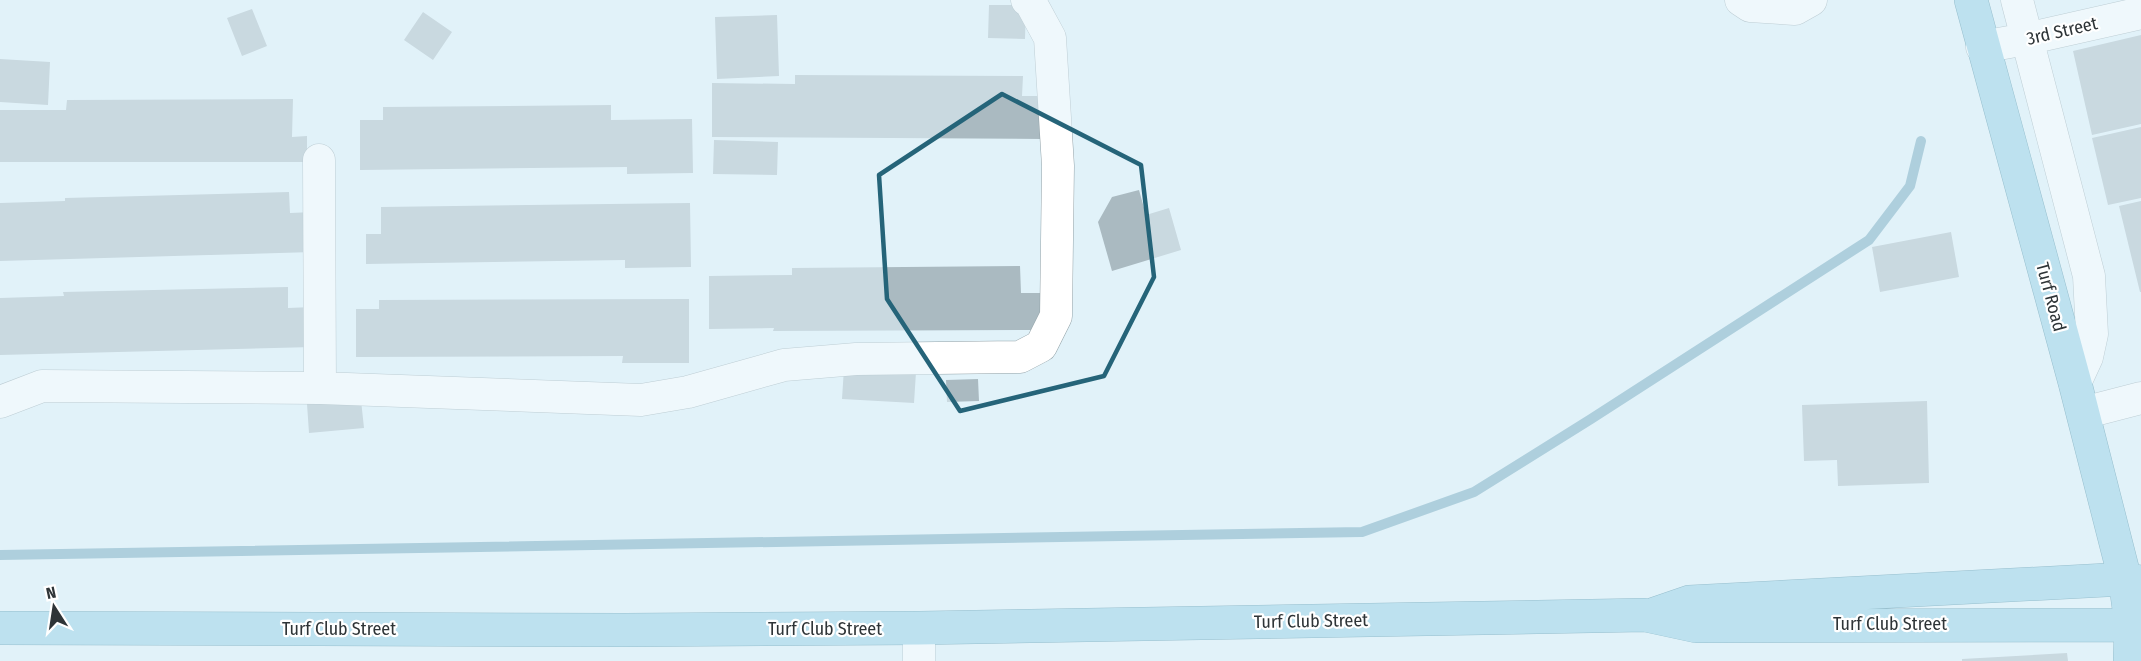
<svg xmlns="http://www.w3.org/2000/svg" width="2141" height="661" viewBox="0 0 2141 661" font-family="'Fira Sans Condensed',sans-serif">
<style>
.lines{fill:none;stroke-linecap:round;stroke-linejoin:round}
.stream{stroke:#70a5ba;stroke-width:10}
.building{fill:#aabac1}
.minor-casing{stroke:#92a2a8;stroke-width:33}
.major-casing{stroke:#3e8199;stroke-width:34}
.minor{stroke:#fff;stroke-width:32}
.major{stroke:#90cde2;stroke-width:33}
.marked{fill:none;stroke:#256479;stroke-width:4.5;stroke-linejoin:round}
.labels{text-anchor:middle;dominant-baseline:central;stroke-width:4.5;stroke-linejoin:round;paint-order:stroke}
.street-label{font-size:18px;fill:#2e3437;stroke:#fff}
</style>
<rect width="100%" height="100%" fill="#e1f2f9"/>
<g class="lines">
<!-- stream -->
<path class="stream" d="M0 555 1362 532 1474 492 1591 419 1869 240 1910 186 1921 141"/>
</g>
<!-- building -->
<path class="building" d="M989 5H1026L1025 39 988 38Z
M252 9 267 46 242 56 227 18Z
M423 12 452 32 433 60 404 40Z
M777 15 779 76 717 79 715 17Z
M2141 35V124L2092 135 2073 51Z
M0 59 50 62 48 105 0 102Z
M795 75 1023 76 1022 96H1042V139L712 137V83L795 84Z
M293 99 292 137 307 136V162H0V110H66L67 100Z
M611 105V120L692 119 693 173 627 174V167L360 170V120H383V107Z
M2141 127V198L2108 205 2092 138Z
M714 140 778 142 777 175 713 174Z
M1139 190 1146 215 1169 208 1181 250 1112 271 1098 222 1112 197Z
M289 192 290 213 313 212V252L0 261V203L65 201V198Z
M2141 201V292H2140L2119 206Z
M690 203 691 267 625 268V260L366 264V234H381V207Z
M1951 232 1959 277 1880 292 1872 247Z
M1020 266 1021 293H1040V330L773 331 774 328 709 329V276L792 275V268Z
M288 287V308L312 307 313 347 0 355V298L64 296 63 292Z
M689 299V363H622L623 356 356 357V309H379V300Z
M844 368 916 372 914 403 842 399Z
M978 379 979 401 947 402 946 380Z
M361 400 364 428 309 433 307 404Z
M1927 401 1929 483 1838 486 1837 460 1804 461 1802 405Z
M2067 653 2068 661H1962V659Z"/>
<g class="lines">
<defs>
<path id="minor" d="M1741 0 1750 6 1795 9 1811 0
M2017 0 2089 276 2092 334 2087 357 2075 383
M1982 47 2026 39 2141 13
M319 160 320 388
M0 402 42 386 320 388 641 400 688 392 784 365 856 359 1020 357 1041 346 1056 316 1058 166 1050 38 1031 3 1027 0
M2083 413 2141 398
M919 628V661"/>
<path id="major" d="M1971 0 2075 383 2125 579 2131 624 2130 661
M1654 614 1689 602 2125 579 2141 582
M0 628 625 630 919 628 1645 615 1696 626 2141 625"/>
</defs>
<!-- minor casing -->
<use href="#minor" class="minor-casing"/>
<!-- major casing -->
<use href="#major" class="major-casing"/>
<!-- minor -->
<use href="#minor" class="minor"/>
<!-- major -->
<use href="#major" class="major"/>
</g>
<!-- marked area -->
<path d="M0 0H2141V661H0ZM1002 94 1141 165 1154 277 1104 376 960 411 887 299 879 175Z" fill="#e1f2f9" fill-opacity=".55" fill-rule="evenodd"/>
<path class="marked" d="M1002 94 1141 165 1154 277 1104 376 960 411 887 299 879 175Z"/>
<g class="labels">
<!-- street labels -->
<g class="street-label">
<text transform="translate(2062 31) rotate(-13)">3rd Street</text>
<text transform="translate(2051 297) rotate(75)">Turf Road</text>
<text transform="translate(1311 621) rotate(-1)">Turf Club Street</text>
<text x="1890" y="624">Turf Club Street</text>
<text x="339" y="629">Turf Club Street</text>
<text x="825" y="629">Turf Club Street</text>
</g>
</g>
<!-- north arrow -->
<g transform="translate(54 607) rotate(348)" stroke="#ffffff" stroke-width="4.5" paint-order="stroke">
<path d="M0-4.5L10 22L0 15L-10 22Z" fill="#2e3437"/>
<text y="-9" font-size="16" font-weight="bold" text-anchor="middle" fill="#2e3437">N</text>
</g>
</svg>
